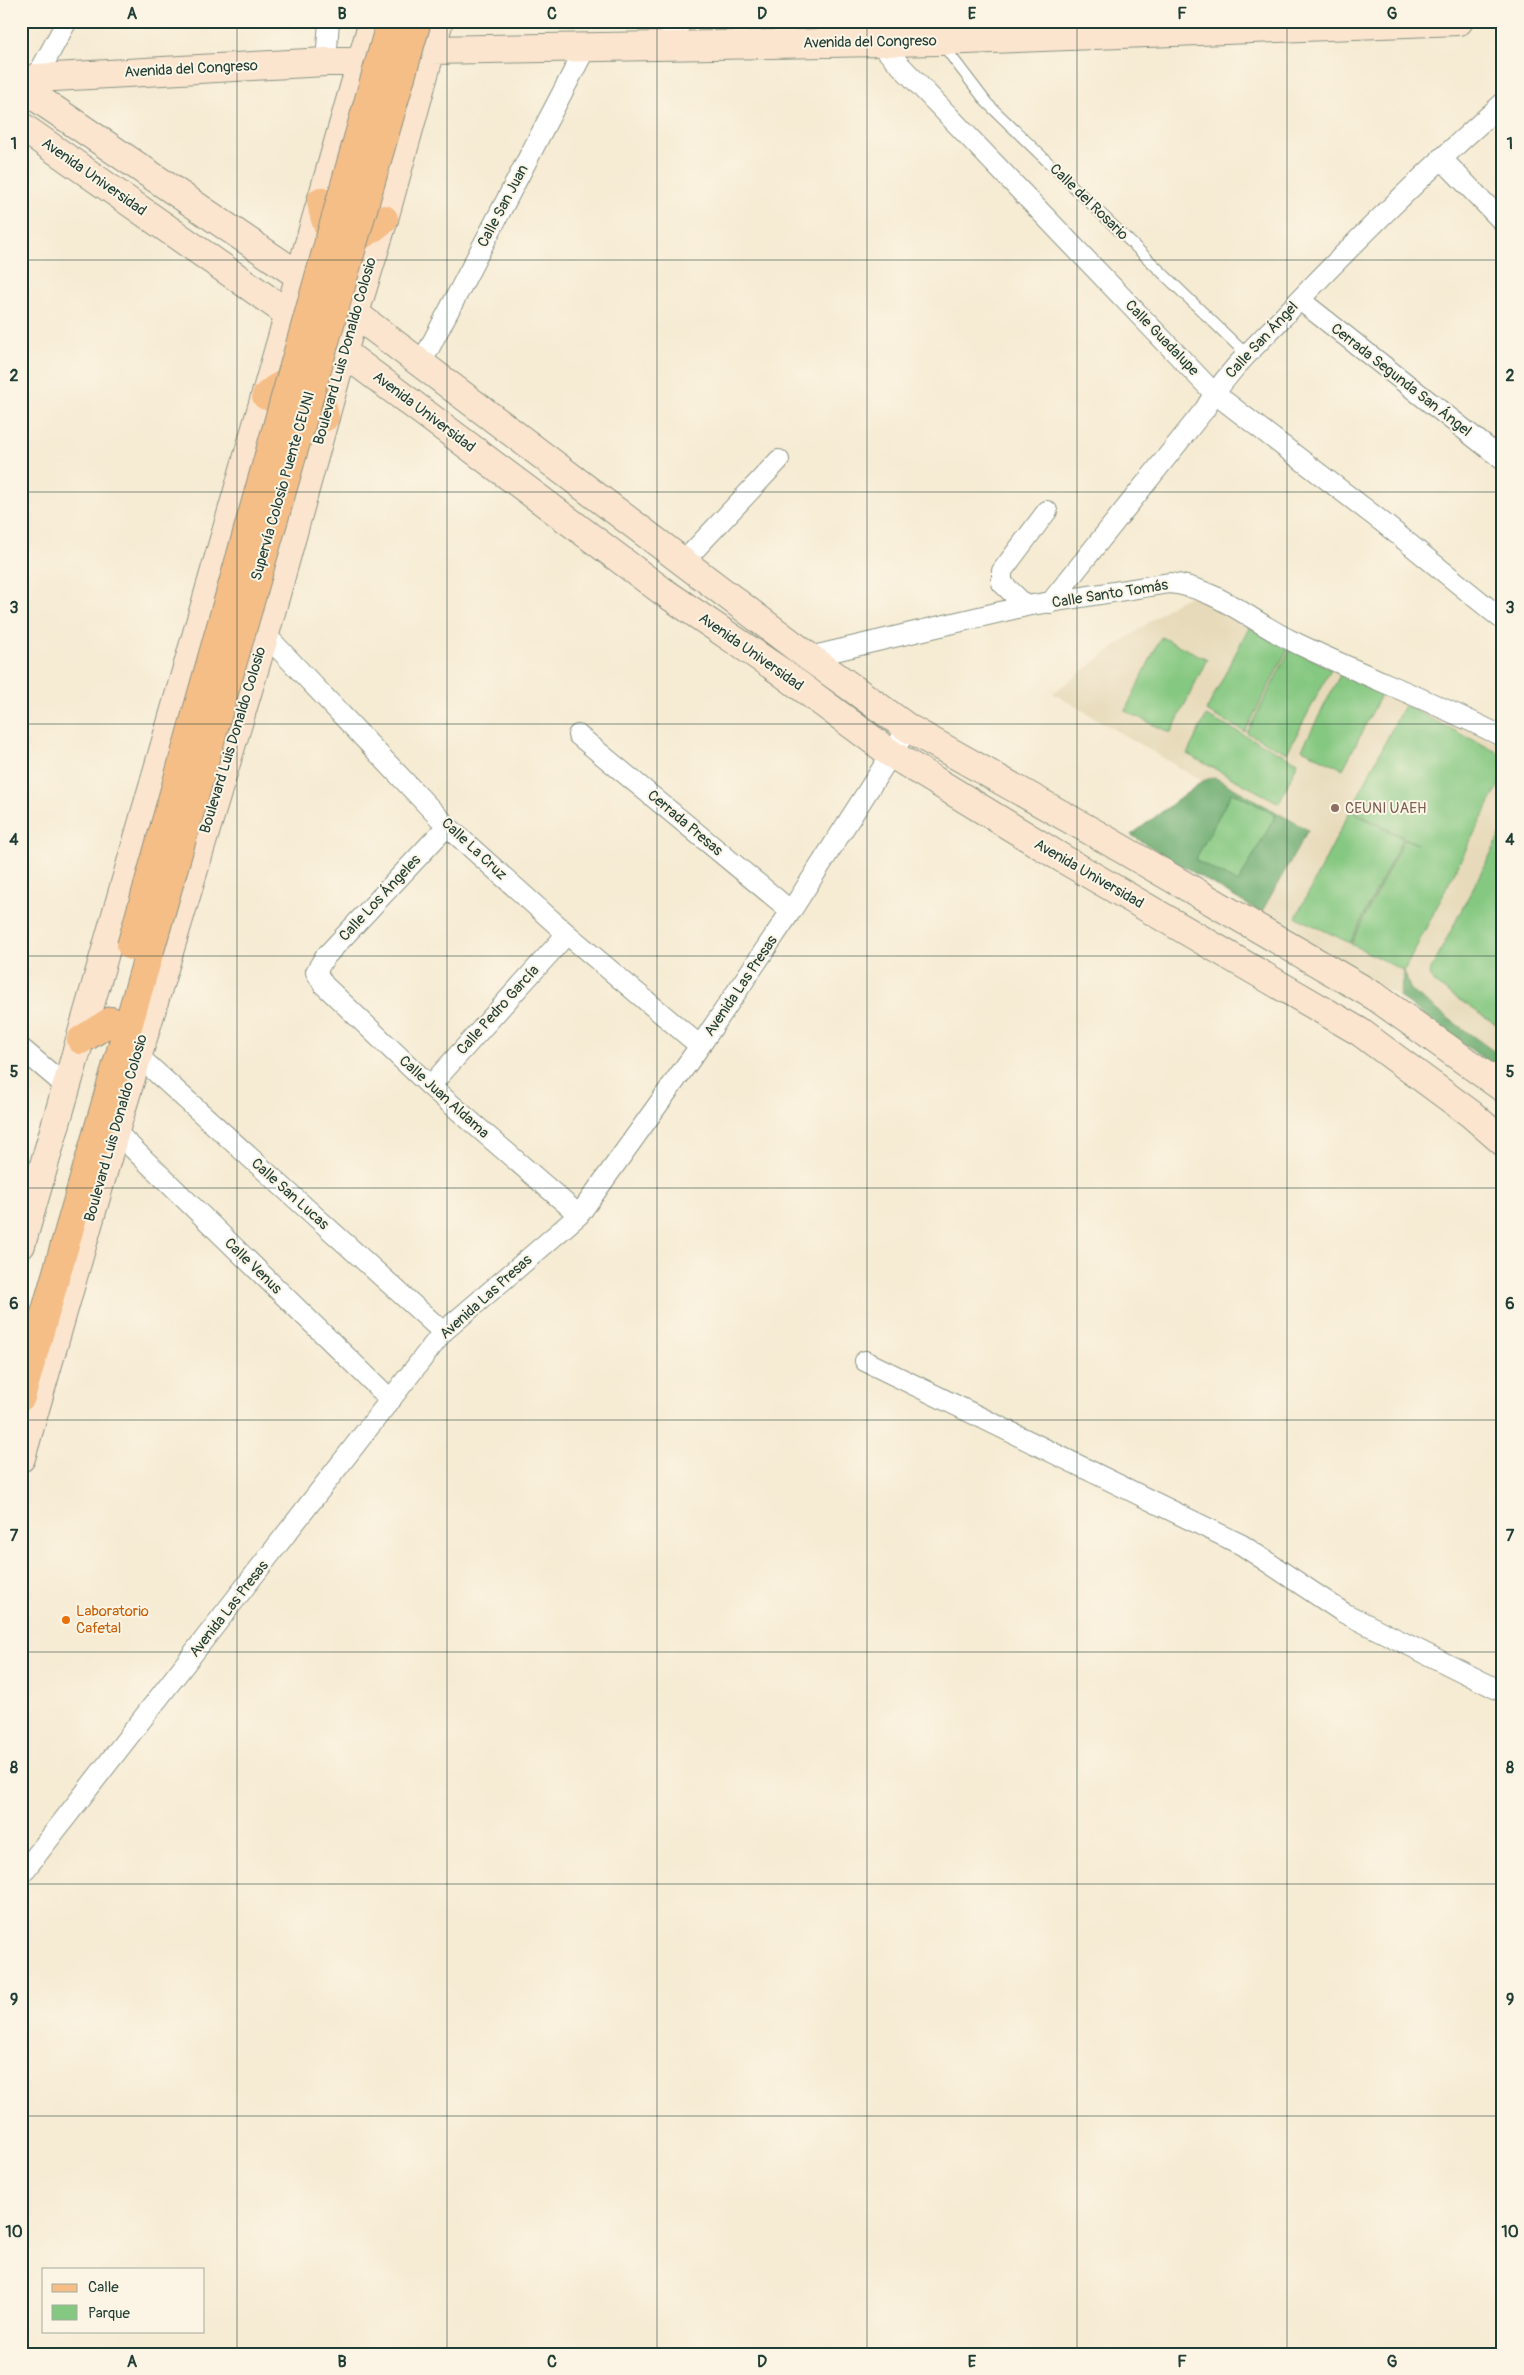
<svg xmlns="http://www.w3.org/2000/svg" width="1524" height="2375" viewBox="0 0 1524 2375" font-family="Pangolin,sans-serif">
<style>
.built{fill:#e7daba}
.green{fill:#85c881;stroke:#52825a}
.forest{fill:#6cac6f;stroke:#467452;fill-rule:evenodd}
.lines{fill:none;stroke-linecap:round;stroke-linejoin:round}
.lane-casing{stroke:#8a9484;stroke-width:12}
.street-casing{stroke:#8a9484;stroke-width:22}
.secondary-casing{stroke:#8a9484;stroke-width:30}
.primary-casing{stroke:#8a9484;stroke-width:30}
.lane{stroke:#fff;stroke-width:10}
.street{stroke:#fff;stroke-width:20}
.secondary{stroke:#fbe5cf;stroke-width:28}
.primary{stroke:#f6be87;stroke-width:28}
.primary-bridge-casing{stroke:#8a9484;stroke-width:30;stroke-linecap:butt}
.primary-bridge{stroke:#f6be87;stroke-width:28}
.grid{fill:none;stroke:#1f3d34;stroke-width:1;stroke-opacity:0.55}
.education-dot{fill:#8d6e63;stroke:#fcf5e5;stroke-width:2}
.food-dot{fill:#e8710a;stroke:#fcf5e5;stroke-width:2}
.labels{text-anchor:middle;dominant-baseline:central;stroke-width:4;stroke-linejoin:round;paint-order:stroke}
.street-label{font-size:15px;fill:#1f3d34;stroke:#fcf5e5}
.education-label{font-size:15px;fill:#785e54;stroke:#fcf5e5;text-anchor:start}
.food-label{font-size:15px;fill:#c56008;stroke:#fcf5e5;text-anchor:start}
.neatline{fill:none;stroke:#1f3d34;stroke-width:2}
.grid-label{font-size:16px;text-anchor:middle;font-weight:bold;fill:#1f3d34}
</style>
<rect width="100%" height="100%" fill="#fcf5e5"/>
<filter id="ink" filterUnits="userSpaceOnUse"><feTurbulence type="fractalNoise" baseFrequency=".02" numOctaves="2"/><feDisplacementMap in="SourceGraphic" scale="10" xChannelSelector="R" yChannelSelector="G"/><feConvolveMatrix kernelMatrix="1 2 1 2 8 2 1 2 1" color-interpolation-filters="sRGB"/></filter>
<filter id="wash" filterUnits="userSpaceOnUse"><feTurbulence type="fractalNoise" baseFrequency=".0096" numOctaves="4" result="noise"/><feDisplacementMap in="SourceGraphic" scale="20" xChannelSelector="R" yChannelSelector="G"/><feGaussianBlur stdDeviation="1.12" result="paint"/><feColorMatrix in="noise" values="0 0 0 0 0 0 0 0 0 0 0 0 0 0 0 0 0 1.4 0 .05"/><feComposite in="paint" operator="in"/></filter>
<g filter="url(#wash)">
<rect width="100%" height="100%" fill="#f6ebd3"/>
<!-- built -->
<path class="built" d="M1194 594 1503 746V1073L1399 997 1131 835 1202 781 1053 693 1172 605Z"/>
<!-- green -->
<path class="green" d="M1249 627 1289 647 1245 732 1206 711Z
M1161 637 1207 659 1171 733 1125 711Z
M1291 648 1331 669 1287 753 1247 733Z
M1342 671 1383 691 1343 769 1302 749Z
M1404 705 1503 755V777L1404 971 1351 944 1404 839 1417 844 1351 810Z
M1206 716 1298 762 1279 803 1187 754Z
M1232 791 1276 815 1238 883 1195 860Z
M1350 811 1403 838 1350 943 1296 917Z
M1503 830V1029L1434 983 1430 975 1431 969Z"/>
<!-- forest -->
<path class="forest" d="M1214 777 1308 830 1261 913 1131 835 1203 781ZM1232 792 1276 815 1238 883 1195 860Z
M1404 971 1411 991 1503 1058V1073L1399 997Z"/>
</g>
<g filter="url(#ink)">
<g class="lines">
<defs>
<path id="lane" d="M942 44 987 103 1247 355"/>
<path id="street" d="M852 21 859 30 878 42 1214 393 1381 521 1503 620
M662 46 683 21
M326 62 329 21
M36 78 67 21
M1441 158 1503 222
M1300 300 1503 460
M421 364 585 49
M683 562 779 460
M1050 603 1205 409C1225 373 1258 344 1286 314 1355 241 1427 170 1503 103
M1026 606 1002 583V571L1047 511
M265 634 447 826 567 934 700 1046
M809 657 1026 606 1169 583C1215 587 1251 621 1292 641 1361 675 1434 701 1503 737
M578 735 791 911
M447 826 324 958 316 972 324 985 430 1086 579 1215
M21 1048 68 1088
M137 1055 443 1332
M430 1086 567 934
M115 1131 391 1400
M865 1361 1242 1545 1344 1613 1503 1692
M21 1875 443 1332 579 1215 700 1046 791 911 908 728"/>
<path id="secondary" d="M431 50 940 41 1459 21
M21 84 36 78 326 62H361
M21 87 354 313 809 657 908 728 1098 835 1376 997 1503 1088
M21 126 343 352 661 590 780 671 890 753 1065 860 1360 1032 1471 1114 1503 1142
M21 1245 373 21
M21 1458 115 1131 265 634 343 352 384 219 439 21"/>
<path id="primary" d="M321 201C327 249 353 247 384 219
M266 396C294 370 319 380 325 417
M81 1040 111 1021
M21 1397 150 950"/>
</defs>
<!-- lane casing -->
<use href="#lane" class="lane-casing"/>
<!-- street casing -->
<use href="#street" class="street-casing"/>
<!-- secondary casing -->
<use href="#secondary" class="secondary-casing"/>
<!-- primary casing -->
<use href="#primary" class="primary-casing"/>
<!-- lane -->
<use href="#lane" class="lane"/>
<!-- street -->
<use href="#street" class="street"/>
<!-- secondary -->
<use href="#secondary" class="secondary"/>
<!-- primary -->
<use href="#primary" class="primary"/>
<defs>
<path id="primary-bridge" d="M131 946 391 21
M150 950 417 21"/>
</defs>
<!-- primary-bridge casing -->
<use href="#primary-bridge" class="primary-bridge-casing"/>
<!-- primary-bridge -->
<use href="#primary-bridge" class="primary-bridge"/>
</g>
</g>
<!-- grid -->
<path class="grid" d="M237 21V2354M447 21V2354M657 21V2354M867 21V2354M1077 21V2354M1287 21V2354M21 260H1503M21 492H1503M21 724H1503M21 956H1503M21 1188H1503M21 1420H1503M21 1652H1503M21 1884H1503M21 2116H1503"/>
<!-- markers -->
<circle class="education-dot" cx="1335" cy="808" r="5"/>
<circle class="food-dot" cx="66" cy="1620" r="5"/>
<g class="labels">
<!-- street labels -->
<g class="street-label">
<text transform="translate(870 42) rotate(-1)">Avenida del Congreso</text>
<text transform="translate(191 69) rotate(-3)">Avenida del Congreso</text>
<text transform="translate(94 177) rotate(35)">Avenida Universidad</text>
<text transform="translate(1089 202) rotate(44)">Calle del Rosario</text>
<text transform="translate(503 206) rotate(-62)">Calle San Juan</text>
<text transform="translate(1162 338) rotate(46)">Calle Guadalupe</text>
<text transform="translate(1262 340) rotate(-47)">Calle San Ángel</text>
<text transform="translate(345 351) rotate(-74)">Boulevard Luis Donaldo Colosio</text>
<text transform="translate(1401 380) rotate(38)">Cerrada Segunda San Ángel</text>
<text transform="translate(424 412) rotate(37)">Avenida Universidad</text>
<text transform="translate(283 486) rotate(-74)">Supervía Colosio Puente CEUNI</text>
<text transform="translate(1110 594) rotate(-9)">Calle Santo Tomás</text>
<text transform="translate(751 652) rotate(35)">Avenida Universidad</text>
<text transform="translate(233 740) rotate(-73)">Boulevard Luis Donaldo Colosio</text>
<text transform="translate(685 823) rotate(40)">Cerrada Presas</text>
<text transform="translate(474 849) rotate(43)">Calle La Cruz</text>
<text transform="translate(1089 874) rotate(30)">Avenida Universidad</text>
<text transform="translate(380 898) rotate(-47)">Calle Los Ángeles</text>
<text transform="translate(741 986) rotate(-56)">Avenida Las Presas</text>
<text transform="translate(498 1010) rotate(-48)">Calle Pedro García</text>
<text transform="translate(444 1097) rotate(42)">Calle Juan Aldama</text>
<text transform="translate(116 1128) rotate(-74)">Boulevard Luis Donaldo Colosio</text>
<text transform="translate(290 1194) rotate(42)">Calle San Lucas</text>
<text transform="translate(253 1266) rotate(44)">Calle Venus</text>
<text transform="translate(486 1297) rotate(-42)">Avenida Las Presas</text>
<text transform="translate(229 1609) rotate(-52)">Avenida Las Presas</text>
</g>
<!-- education labels -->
<g class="education-label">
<text x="1345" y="808">CEUNI UAEH</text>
</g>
<!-- food labels -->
<g class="food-label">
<text x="76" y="1611">Laboratorio<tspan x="76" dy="17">Cafetal</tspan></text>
</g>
</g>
<!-- margin -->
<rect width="1524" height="2375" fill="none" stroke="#fcf5e5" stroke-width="55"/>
<!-- legend -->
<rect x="42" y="2268" width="162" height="65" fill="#fcf5e5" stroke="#a4ab9e"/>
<rect x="52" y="2284" width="25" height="8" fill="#f6be87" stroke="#a4ab9e"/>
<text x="88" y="2292" font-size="15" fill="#1f3d34">Calle</text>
<rect x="52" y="2305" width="25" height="15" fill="#85c881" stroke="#a4ab9e"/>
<text x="88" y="2318" font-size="15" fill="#1f3d34">Parque</text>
<rect x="28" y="28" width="1468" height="2320" class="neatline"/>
<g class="grid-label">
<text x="132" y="19">A</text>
<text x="342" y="19">B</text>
<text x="552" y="19">C</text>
<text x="762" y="19">D</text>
<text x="972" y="19">E</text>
<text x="1182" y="19">F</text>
<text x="1392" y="19">G</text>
<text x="14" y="149">1</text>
<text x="1510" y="149">1</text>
<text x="14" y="381">2</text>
<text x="1510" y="381">2</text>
<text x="14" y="613">3</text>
<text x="1510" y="613">3</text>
<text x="14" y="845">4</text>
<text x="1510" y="845">4</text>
<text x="14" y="1077">5</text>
<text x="1510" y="1077">5</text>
<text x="14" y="1309">6</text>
<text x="1510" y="1309">6</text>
<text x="14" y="1541">7</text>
<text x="1510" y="1541">7</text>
<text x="14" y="1773">8</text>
<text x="1510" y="1773">8</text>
<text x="14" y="2005">9</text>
<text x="1510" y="2005">9</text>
<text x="14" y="2237">10</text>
<text x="1510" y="2237">10</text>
<text x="132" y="2367">A</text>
<text x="342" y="2367">B</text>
<text x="552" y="2367">C</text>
<text x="762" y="2367">D</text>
<text x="972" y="2367">E</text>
<text x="1182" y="2367">F</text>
<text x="1392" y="2367">G</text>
</g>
</svg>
